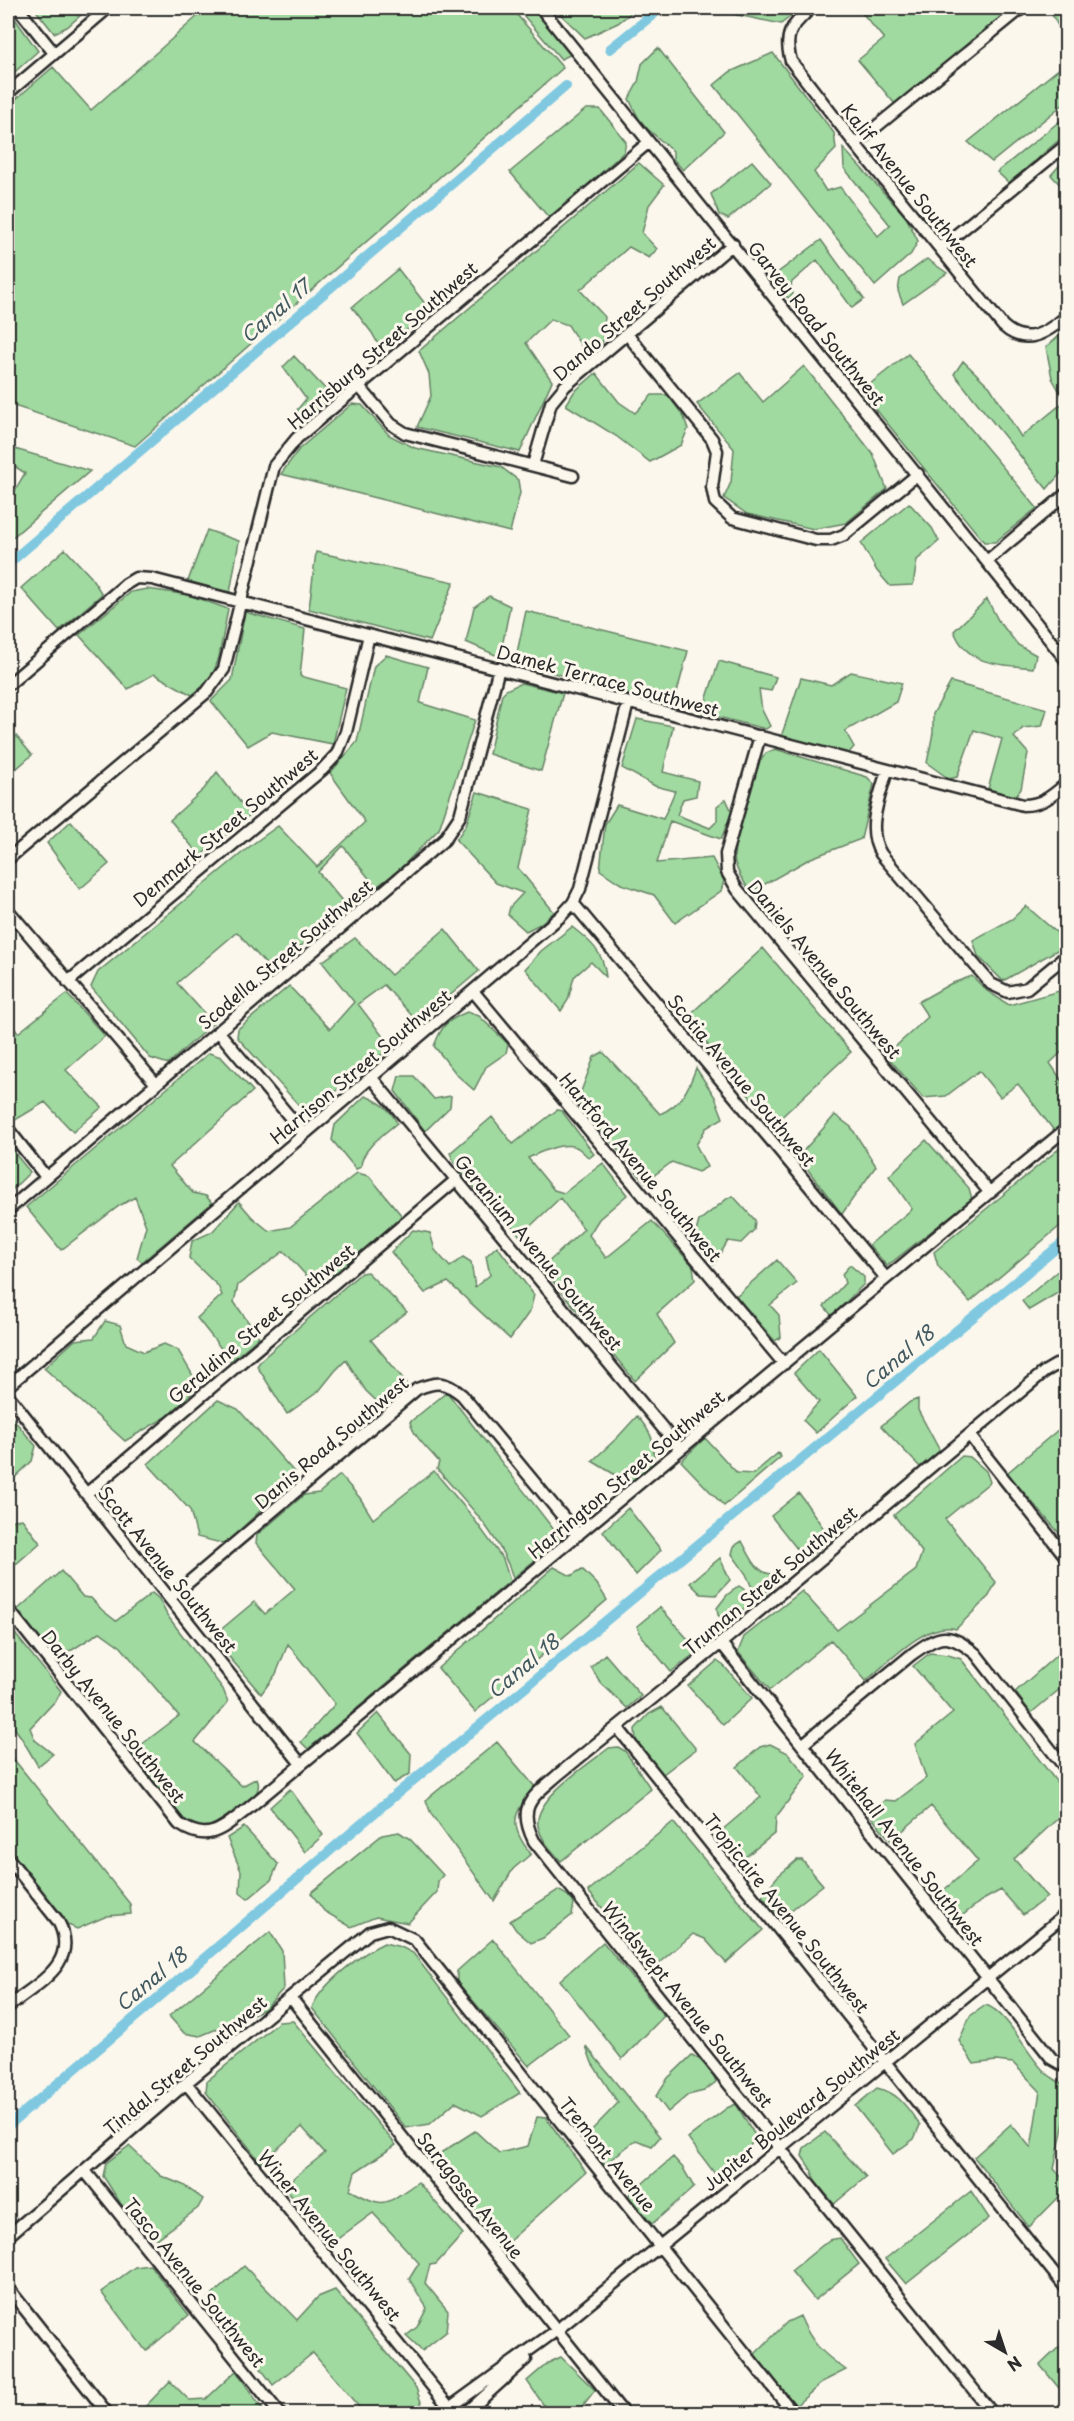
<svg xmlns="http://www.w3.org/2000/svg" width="1074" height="2421" viewBox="0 0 1074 2421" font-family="'Playpen Sans',sans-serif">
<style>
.green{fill:#a0daa0;stroke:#668266;stroke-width:1.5}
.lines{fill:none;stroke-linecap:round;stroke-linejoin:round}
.canal{stroke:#7fc8e0;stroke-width:10}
.minor-casing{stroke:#2b2b2b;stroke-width:15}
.minor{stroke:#fbf7ec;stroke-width:10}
.labels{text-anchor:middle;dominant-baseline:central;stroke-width:6;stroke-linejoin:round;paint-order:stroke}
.street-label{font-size:18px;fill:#2b2b2b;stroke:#fbf7ec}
.water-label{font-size:20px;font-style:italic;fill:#445a61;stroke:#fbf7ec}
</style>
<rect width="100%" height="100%" fill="#fbf7ec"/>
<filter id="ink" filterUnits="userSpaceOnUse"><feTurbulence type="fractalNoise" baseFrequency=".0167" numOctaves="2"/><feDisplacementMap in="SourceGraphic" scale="12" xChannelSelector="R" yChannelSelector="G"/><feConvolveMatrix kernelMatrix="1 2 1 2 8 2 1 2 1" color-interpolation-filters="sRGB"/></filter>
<g filter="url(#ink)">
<!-- green -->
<path class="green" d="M34 8H89L67 27 54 33Z
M194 8H511L563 68 135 446 8 404V106L53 67 91 110 199 15Z
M517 8H534L572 54 561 59Z
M554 8H637L618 23 585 38Z
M716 8H801L781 24 714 10Z
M858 8H1013L895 104 858 60 884 39Z
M1050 8H1066V41L1049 9Z
M8 9 38 51 8 78Z
M658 48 724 132 683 170 673 159V151L641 123 629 99 638 82 642 64Z
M773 53 834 133 836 149 814 172 826 191 840 187 878 236 890 225 844 168 843 148 906 217 918 241 911 254 875 286 714 85 730 72Z
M1066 63V102L992 162 968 142Z
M586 109H600L626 142 624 152 550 219 510 172Z
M1066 116V134L1009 183 997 172Z
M1066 158V191L1051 175Z
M752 161 771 183 728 219 719 215 711 194Z
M639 163 664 185 649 205 642 233 657 249 649 258 629 247 580 290 605 317 602 347 589 358 568 325 551 319 526 343 552 381 520 452 417 427 431 396 429 374 419 351Z
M821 240 864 299 852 308 817 260 791 283 793 294 789 298 782 294 772 277Z
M927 259 947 273 903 304 898 291 900 279Z
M398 269 430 310 382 351 372 333 352 307Z
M1066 330V467L1047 489 954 374 963 361 990 387 1021 437 1065 401 1052 378 1046 347Z
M908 354 1037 508 995 542H984L861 391Z
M294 356 332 396 306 420 297 410 306 399 283 367Z
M804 366 873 454 887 489 846 523 814 529 747 514 724 498 731 482 734 449 697 404 740 373 763 402Z
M596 373 619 402 635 413 652 395H668L684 417 688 429 681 445 650 462 616 436 566 405 574 392Z
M352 404 362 405 389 435 415 448 501 467 518 480 520 493 510 532 281 474 299 449Z
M8 447 90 471 8 541V498L14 492 25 473 8 462Z
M909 503 932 528 939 541 917 560 913 585 890 586 877 571 861 543Z
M207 530 239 541 230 593 188 581Z
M65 549 91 577 102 594 59 631 21 588Z
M316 552 454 582 430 641 309 609Z
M147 589 189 595 228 609 219 657 211 680 192 695 154 674 128 689 79 635 131 592Z
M489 596 510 606 500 657 466 642 474 607Z
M987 599 998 620 1018 645 1036 655 1033 668C1001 664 968 667 954 631Z
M526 611 688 651 673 707 515 662Z
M245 612 305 629 300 676 346 688 333 744 272 732 248 746 211 701 232 680Z
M386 655 428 667 420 703 475 720 439 829 397 872 376 887 343 846 318 872 348 908 271 970 237 932 177 983 213 1023 168 1064 150 1058 91 987 98 972 254 843 278 826 317 867 365 822 330 773 357 742 374 666Z
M719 661 776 677 771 691 759 689 762 710 770 726 766 729 702 713Z
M851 672 902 683 896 702 845 731 854 747 848 754 781 737 801 678 831 685Z
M951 682 1047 709 1042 726 1023 728 1014 737 1028 753 1021 789 1014 798 988 789 1002 739 974 730 957 777 949 779 927 763 933 733V714Z
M521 683 563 693 541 771 489 754 502 694 506 690Z
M637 719 673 726 663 772 698 781 696 796 683 799 677 815 710 828 717 821V806L726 799 732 812 721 839 670 821 657 863 712 858 724 881 721 891 675 923 654 895 621 884 600 870 605 824 617 805 663 819 675 791 655 786 622 768Z
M8 726 32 755 8 776Z
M775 749 867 777 874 784 861 839 811 858 751 892C744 883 738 874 735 863 730 844 752 784 758 763L766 753Z
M217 772 250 815 200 856 170 820 204 789Z
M477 792 532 809 518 868 554 912 540 924 526 931 508 915 510 907 523 893 496 883 456 840 466 825Z
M71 821 109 864 80 889 47 843Z
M1026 906 1064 939 1059 949 1003 981 978 956 973 940 1012 919Z
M572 927C590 941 604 952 606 977L591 962 574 977 568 1000 561 1011 525 969 541 951Z
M445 929 479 971 422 1019 416 1020 384 985 358 1004 391 1047 307 1114 237 1037 238 1029 289 986 330 1029 354 1002 322 962 355 938 391 975Z
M763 948 851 1052 773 1125 686 1018Z
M972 976 987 991 1009 1005 1059 991 1066 999V1048L1050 1063 1066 1087V1123L1056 1133 1018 1084 1000 1097 979 1071 946 1096 923 1098 886 1055 928 1017 918 1002 950 984Z
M67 994 105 1036 66 1070 102 1107 73 1132 45 1102 12 1122 8 1116V1019L18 1033Z
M467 1012 479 1016 508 1044 506 1053 486 1067 474 1090 458 1076 434 1046C442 1025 446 1021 467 1012Z
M603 1052 660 1114C682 1104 688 1090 696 1068L715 1097 723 1118 706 1128 696 1145 707 1167 698 1172 672 1162 645 1182 577 1102 594 1057Z
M209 1053 221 1057 253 1091 170 1166 193 1193 206 1196 212 1203 142 1262 137 1258 146 1226 135 1197 119 1206 61 1250 26 1207Z
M399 1076H414L434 1099 451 1096 450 1107 425 1131 395 1091Z
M365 1096C381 1102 390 1109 397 1123 384 1134 361 1149 361 1167L356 1169 332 1140 335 1125Z
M557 1110 562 1111 594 1154 589 1158C586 1155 582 1151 578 1148 565 1140 540 1152 528 1158L554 1190 564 1193 603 1163 627 1195 599 1219 589 1235 606 1258 652 1221 693 1266 695 1280 657 1314 674 1343 635 1381 542 1268 584 1229 560 1198 520 1236 512 1226 495 1214 496 1197 477 1191 454 1162 450 1153 492 1117 513 1144Z
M835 1115 851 1127 876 1166 842 1214 798 1157Z
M926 1140 969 1188 972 1199 887 1266 869 1245 912 1209 889 1176Z
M1066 1143V1221L970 1302 938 1266 934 1252Z
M8 1145 30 1172 8 1194Z
M357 1173 369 1176 402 1216 337 1273 311 1281 284 1251 238 1285 234 1302 259 1337 231 1361 197 1318 222 1295 218 1286 189 1258 192 1241 212 1232 239 1202 252 1217 269 1231 290 1227Z
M733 1196 755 1220 754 1230 741 1243 728 1241 714 1264 694 1239 699 1221 728 1198Z
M413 1230 430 1233 435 1250 450 1267 463 1257 471 1262 475 1287 490 1275 486 1256 497 1246 534 1295 530 1311 510 1339 448 1282 425 1293 391 1252Z
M777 1260 797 1283 770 1305 779 1315 781 1337 775 1341 736 1296Z
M1066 1264V1288L1029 1310 1022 1301Z
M850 1265 864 1277V1284L832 1316 824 1306 845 1283 842 1274Z
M367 1272 407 1312 371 1340 405 1381 409 1390 386 1410 366 1391 346 1360 335 1371 319 1391 287 1414 257 1366 262 1359 361 1273Z
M105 1321 120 1325 126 1344 144 1352 164 1344 178 1350 199 1386 168 1416 125 1441 44 1368 75 1340 94 1338Z
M819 1349 857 1396 816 1433 803 1420 819 1402 794 1373Z
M447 1392 561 1539 513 1578C501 1536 466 1502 437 1469L439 1462C429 1449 414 1438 410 1422Z
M918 1399V1410L940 1451 920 1467 881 1426 910 1402Z
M218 1400 238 1409 294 1472 291 1482 225 1544 197 1537 190 1510 148 1464Z
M8 1413 36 1446 32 1461 8 1484Z
M637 1416C653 1434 657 1445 652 1469L629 1483 592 1461 617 1438Z
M1066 1423V1541L1007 1473Z
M705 1438 737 1473 753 1474 778 1453 781 1457 724 1506 681 1461Z
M962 1456 970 1457 986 1471 990 1482 945 1519 996 1582 989 1596 956 1629C926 1620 888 1663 866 1681L831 1640 770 1690 738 1652 744 1637 802 1591 837 1630 916 1570 922 1552 894 1515Z
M434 1471 471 1515 503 1559 510 1581 308 1749 301 1742 335 1704 288 1644 276 1674 261 1694 212 1637 254 1602 265 1614 295 1589 256 1543 257 1535 304 1495 319 1493 340 1475 360 1498 373 1519Z
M799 1493 831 1539 808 1558 798 1550 771 1516Z
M628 1508 661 1550 636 1575 603 1531Z
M22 1519 40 1543 8 1571V1525L14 1520Z
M742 1541C749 1554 756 1574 773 1574L779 1581 757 1599 746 1574 732 1554 734 1546Z
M720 1558 730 1580 716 1595 701 1594 690 1583Z
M554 1567 571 1576 582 1569 597 1584 607 1600 475 1712 438 1668Z
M61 1571 83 1597 91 1598 102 1610 116 1621 152 1593 159 1599 167 1615 223 1689 228 1702 195 1742 242 1786 257 1778C267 1800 224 1820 209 1829L185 1821 129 1754 179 1716 121 1647 100 1632 72 1650 51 1654 16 1611Z
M739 1586 745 1590 749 1604 727 1623 718 1615 717 1608 727 1595Z
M660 1607 698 1651 671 1672 641 1635 637 1626Z
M8 1625 61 1691 57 1699 30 1728 35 1740 53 1754 38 1766 21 1737 8 1719Z
M1066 1647V1684L1031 1713 1015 1692Z
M930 1653 948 1655 961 1659 1066 1794V1811L1014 1859 1047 1897 1023 1915 1001 1890 981 1901 954 1922 932 1900 978 1861 931 1806 891 1841 869 1814 885 1800 896 1801 926 1778 915 1744 953 1713 913 1666Z
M605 1654 641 1696 627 1708 600 1682 591 1667Z
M717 1661 724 1666 752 1698 723 1725 688 1686Z
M662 1707 696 1749 663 1774 636 1741 635 1729 649 1714Z
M378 1713 411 1754 410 1774 394 1783 357 1733Z
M497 1742 536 1788C511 1812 509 1827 531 1854L513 1869 494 1901 431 1814 426 1800Z
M770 1744 788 1753 807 1776 776 1817 775 1833 738 1863 715 1836 761 1797 737 1767 760 1747Z
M618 1747 625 1751 651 1789 561 1861C552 1851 541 1840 538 1826 533 1799 589 1764 609 1748Z
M8 1752 130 1904 131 1914 107 1916 77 1929 68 1925 8 1849Z
M290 1789 323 1835 305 1852 270 1807Z
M673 1822 763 1930 726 1963 705 1939 693 1934 653 1968 588 1891Z
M244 1827 278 1864 271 1880 248 1899 240 1893 241 1871 227 1838Z
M399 1832 410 1839 443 1875 438 1881 437 1892 408 1923 376 1917 351 1927 324 1911 311 1893 382 1835Z
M797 1860H802L823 1885 781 1918 762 1896 777 1877Z
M558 1890 567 1895 574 1903 572 1915 543 1938 531 1943 516 1930 510 1921Z
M270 1932 282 1951 284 1988 265 2009 200 2036 184 2033 169 2016Z
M493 1939 569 2035 529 2066 457 1982V1971Z
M603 1942 664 2016 622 2059 560 1980Z
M384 1943 401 1947 413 1953 520 2093 482 2116 455 2102 430 2124 406 2128 312 2008C320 1985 362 1953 384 1943Z
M986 2005C1009 2013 1027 2056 1046 2073 1052 2078 1060 2082 1066 2087V2113L1054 2169 1066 2181V2190L1029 2227 974 2157 1011 2124 1031 2148 1040 2091 1013 2063 996 2061 974 2064 959 2041 970 2016Z
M293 2021 396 2145 355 2172 350 2190C388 2210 384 2205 418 2182L463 2234 436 2264 430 2265 425 2283 448 2311 446 2332 422 2351 406 2336 417 2327 427 2308 409 2279 419 2263 373 2213 332 2243 283 2186 325 2153 302 2127 261 2163 206 2092 207 2081 279 2022Z
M586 2046 660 2137 652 2146 636 2140 605 2164 585 2137 618 2103 592 2063Z
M692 2055C703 2061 713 2070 716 2082L704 2091 688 2095 668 2112 656 2096 668 2078Z
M877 2088C901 2094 906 2107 920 2125L914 2139 893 2154 855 2106Z
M736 2104 756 2137 750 2146 715 2174 688 2138 727 2108Z
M537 2117 546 2118 586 2172 505 2245 431 2159 475 2131 499 2153 528 2146Z
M825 2132 866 2177 834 2204 815 2181 812 2171 802 2156 804 2148Z
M129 2146 161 2176 183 2185 203 2199 198 2208 157 2239 121 2204 103 2176 106 2163Z
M673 2157 683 2168 694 2187 652 2224 628 2196Z
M971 2191 989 2218 906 2284 885 2259Z
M840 2238 859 2264 815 2300 791 2271 829 2240Z
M150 2265 189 2315 146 2351 101 2292 135 2267Z
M244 2266 297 2320 318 2297 335 2290 416 2388 422 2405 412 2413H364L313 2353 273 2385 209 2298Z
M800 2316C812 2344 822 2353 846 2370L824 2381 794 2407 753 2356 787 2322Z
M1066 2346V2385L1059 2388 1040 2365 1059 2347Z
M561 2357 595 2390 577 2413H549L527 2381 548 2363Z
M236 2371 265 2413H139L170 2381 189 2400 206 2399Z"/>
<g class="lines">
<!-- canal -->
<path class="canal" d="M610 49 661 8
M8 564 566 86
M8 2126 393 1797 1066 1240"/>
<defs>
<path id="minor" d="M18 8 54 53
M541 8 1066 660
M811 8C792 26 783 33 791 61L855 144 1003 326C1026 347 1046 333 1066 317
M8 93 108 8
M855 144 1022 8
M940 248 1066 145
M627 334 712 439 717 451 712 487 715 502 732 518 816 540H831L844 535 918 474
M358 385 391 424 405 433 573 476
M533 465 551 403 565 386 733 244
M987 561 1066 494
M8 685 126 584 136 578 152 579 1023 805C1042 805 1052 796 1066 784
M760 736 726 854 727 872 737 889 990 1193
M887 770C880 797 865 828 881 854L991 984 1008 992 1027 988 1066 956
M8 859 207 692 224 669 274 466 297 438 649 142
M573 903 886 1278
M8 910 156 1084
M68 982 322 770 337 754 346 732 369 635
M473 991 784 1364
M218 1031 304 1134
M371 1077 680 1449
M8 1129 46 1177
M8 1210 444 840 460 816 499 668
M8 1386 561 916 573 903 580 889 628 703
M8 1395 301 1764
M970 1436 1066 1557
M86 1494 457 1179
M170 1598 417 1389C437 1381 445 1381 462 1395L578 1535
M8 1609 179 1824C207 1843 221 1830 245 1811L1066 1129
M721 1643 1052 2059 1066 2067
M617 1727 1066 2288
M802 1745 911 1655C940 1634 948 1631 976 1654L1066 1769
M8 1858 58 1921C81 1964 37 1983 8 2007
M291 1998 624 2414
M186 2083 449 2407
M85 2171 280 2414
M8 2236 186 2083 370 1932 388 1927 415 1940 794 2414
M8 2288 108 2414
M441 2414 557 2330 1066 1914
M465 2414 526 2359
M993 2414 534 1841C516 1805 533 1797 559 1774L721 1643 1044 1372 1056 1365 1066 1364"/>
</defs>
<!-- minor casing -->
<use href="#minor" class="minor-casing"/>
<!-- minor -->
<use href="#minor" class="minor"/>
</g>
</g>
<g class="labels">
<!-- street labels -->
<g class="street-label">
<text transform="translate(910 185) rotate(51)">Kalif Avenue Southwest</text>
<text transform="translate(634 308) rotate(-41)">Dando Street Southwest</text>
<text transform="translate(817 323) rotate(51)">Garvey Road Southwest</text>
<text transform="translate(382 345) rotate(-41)">Harrisburg Street Southwest</text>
<text transform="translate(608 680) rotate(15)">Damek Terrace Southwest</text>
<text transform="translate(225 827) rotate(-40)">Denmark Street Southwest</text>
<text transform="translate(285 954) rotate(-40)">Scodella Street Southwest</text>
<text transform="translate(825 969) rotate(50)">Daniels Avenue Southwest</text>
<text transform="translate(360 1066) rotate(-40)">Harrison Street Southwest</text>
<text transform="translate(742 1080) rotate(50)">Scotia Avenue Southwest</text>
<text transform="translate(641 1167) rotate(50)">Hartford Avenue Southwest</text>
<text transform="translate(539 1252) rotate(50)">Geranium Avenue Southwest</text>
<text transform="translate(261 1323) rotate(-40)">Geraldine Street Southwest</text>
<text transform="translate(331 1442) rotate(-40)">Danis Road Southwest</text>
<text transform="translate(626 1474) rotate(-40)">Harrington Street Southwest</text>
<text transform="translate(168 1569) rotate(51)">Scott Avenue Southwest</text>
<text transform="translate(770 1580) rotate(-40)">Truman Street Southwest</text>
<text transform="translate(114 1716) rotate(51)">Darby Avenue Southwest</text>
<text transform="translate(905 1847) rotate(52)">Whitehall Avenue Southwest</text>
<text transform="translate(787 1913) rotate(51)">Tropicaire Avenue Southwest</text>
<text transform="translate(688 2004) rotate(51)">Windswept Avenue Southwest</text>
<text transform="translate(185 2065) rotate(-40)">Tindal Street Southwest</text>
<text transform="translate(801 2109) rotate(-39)">Jupiter Boulevard Southwest</text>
<text transform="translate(608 2154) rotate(51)">Tremont Avenue</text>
<text transform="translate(471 2195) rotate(51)">Saragossa Avenue</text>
<text transform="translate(330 2235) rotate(51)">Winer Avenue Southwest</text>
<text transform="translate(195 2282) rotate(51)">Tasco Avenue Southwest</text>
</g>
<!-- water labels -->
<g class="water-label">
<text transform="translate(275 311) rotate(-41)">Canal 17</text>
<text transform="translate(898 1357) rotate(-40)">Canal 18</text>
<text transform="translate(523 1666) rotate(-40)">Canal 18</text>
<text transform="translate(151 1979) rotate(-40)">Canal 18</text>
</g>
</g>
<!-- margin -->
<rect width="1074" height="2421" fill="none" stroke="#fbf7ec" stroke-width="30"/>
<rect x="15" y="15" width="1044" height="2391" fill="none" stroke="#2b2b2b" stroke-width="2" filter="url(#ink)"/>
<!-- north arrow -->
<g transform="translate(1005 2352) rotate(141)" stroke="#fbf7ec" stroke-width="4.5" paint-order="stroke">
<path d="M0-4.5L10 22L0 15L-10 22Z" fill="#2b2b2b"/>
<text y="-9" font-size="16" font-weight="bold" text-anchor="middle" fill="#2b2b2b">N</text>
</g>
</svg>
